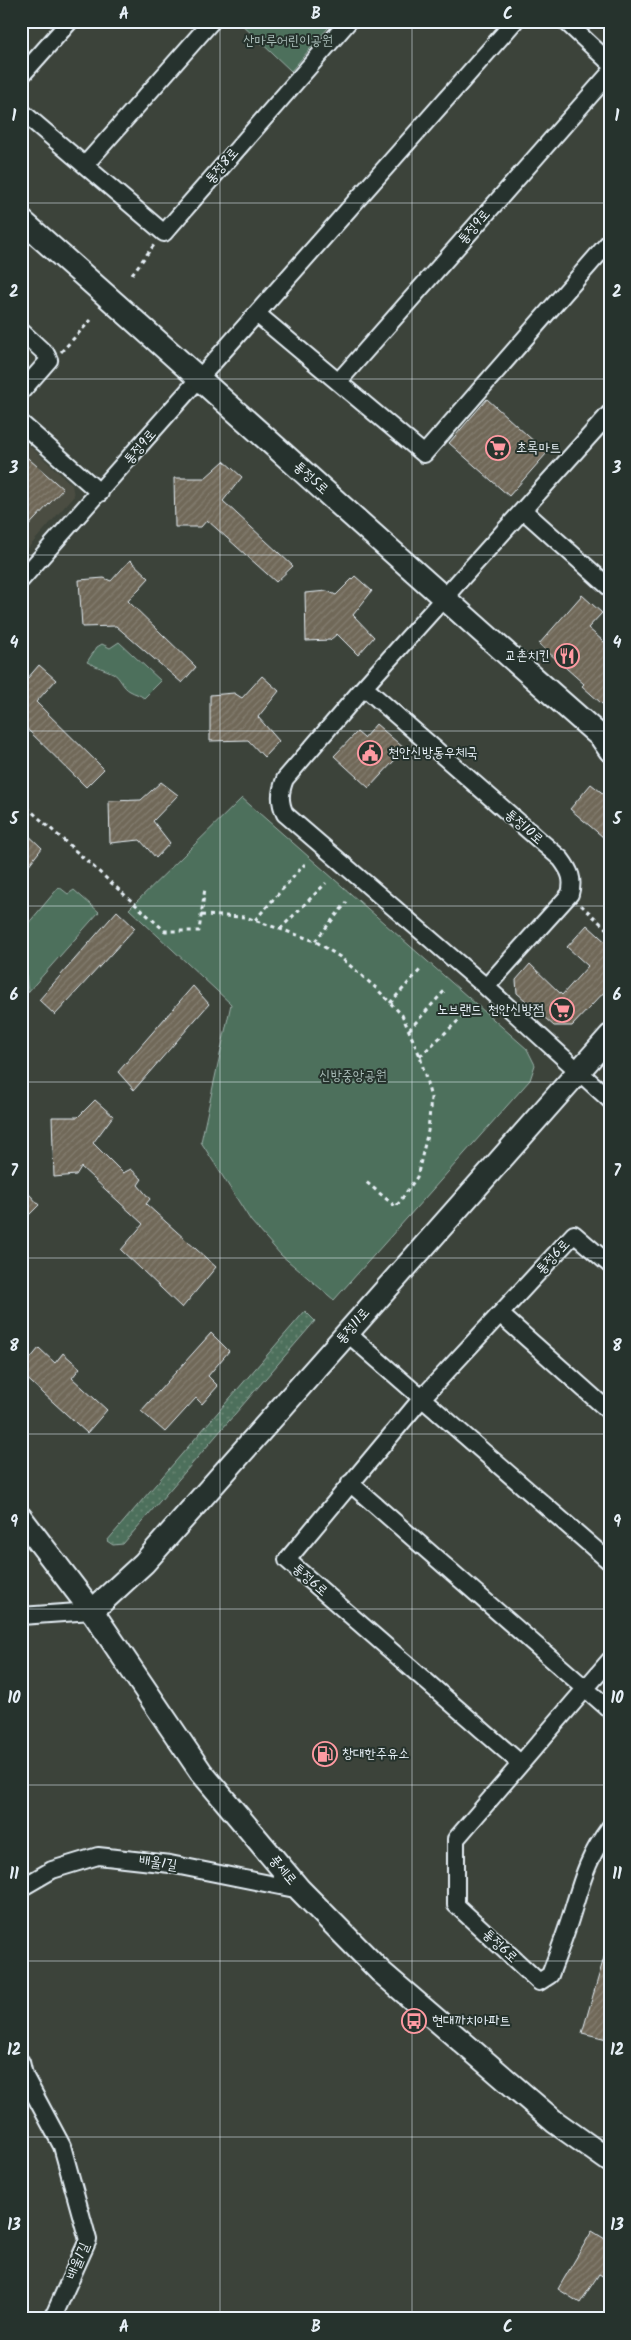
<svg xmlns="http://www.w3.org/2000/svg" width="631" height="2340" viewBox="0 0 631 2340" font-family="Kalam,'Poor Story',sans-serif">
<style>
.built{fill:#4c4e43}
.grass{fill:url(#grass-dots);stroke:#9bb0aa}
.park{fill:#4e705b;stroke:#9bb0aa}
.building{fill:url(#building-hatch);stroke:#e8f1f8}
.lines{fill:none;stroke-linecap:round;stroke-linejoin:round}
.street-casing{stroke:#e8f1f8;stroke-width:20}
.secondary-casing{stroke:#e8f1f8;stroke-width:26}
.path{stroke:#e8f1f8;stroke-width:3;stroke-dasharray:4 4;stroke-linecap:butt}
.street{stroke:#26332d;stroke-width:16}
.secondary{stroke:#26332d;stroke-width:22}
.grid{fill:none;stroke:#e8f1f8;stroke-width:1;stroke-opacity:0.55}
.labels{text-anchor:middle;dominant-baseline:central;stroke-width:4;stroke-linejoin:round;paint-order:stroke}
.park-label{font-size:14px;fill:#aabdb9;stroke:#26332d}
.street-label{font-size:14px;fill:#e8f1f8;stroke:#26332d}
.poi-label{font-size:14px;fill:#e8f1f8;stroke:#26332d;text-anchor:start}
.neatline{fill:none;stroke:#e8f1f8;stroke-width:2}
.grid-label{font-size:16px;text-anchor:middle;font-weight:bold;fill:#e8f1f8}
</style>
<defs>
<pattern id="grass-dots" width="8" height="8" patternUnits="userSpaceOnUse" patternTransform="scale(1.25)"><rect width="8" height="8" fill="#4e705b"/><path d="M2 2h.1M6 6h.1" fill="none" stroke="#688573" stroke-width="1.8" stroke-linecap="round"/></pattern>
<pattern id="building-hatch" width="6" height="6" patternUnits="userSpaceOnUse" patternTransform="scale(1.25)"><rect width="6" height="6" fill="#706858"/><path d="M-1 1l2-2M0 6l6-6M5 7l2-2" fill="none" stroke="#847e71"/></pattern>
</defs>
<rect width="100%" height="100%" fill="#3c433a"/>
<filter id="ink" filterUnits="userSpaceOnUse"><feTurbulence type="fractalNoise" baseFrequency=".02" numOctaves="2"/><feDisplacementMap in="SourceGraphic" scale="10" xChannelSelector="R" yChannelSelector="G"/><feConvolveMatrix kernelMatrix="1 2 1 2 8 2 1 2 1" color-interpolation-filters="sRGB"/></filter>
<g filter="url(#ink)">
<!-- built -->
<path class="built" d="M21 438 72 485 74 496 21 556Z"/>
<!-- grass -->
<path class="grass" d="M305 1311 315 1321 123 1544 113 1545 107 1541Z"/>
<!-- park -->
<path class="park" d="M238 21H334L291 71Z
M119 642 161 681 144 698C139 694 135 694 130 691 122 687 121 678 113 673 105 669 96 667 87 662L97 647 102 644 110 648Z
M242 798 527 1049 535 1065 530 1080 334 1300 281 1255 251 1221 201 1142 231 1004 129 909Z
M59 887 68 894 74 890 99 912 28 992 21 932Z"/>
<!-- building -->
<path class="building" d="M487 399 547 453 509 496 449 443Z
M21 452 63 489 21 534Z
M224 461 242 477 223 501 293 566 276 582 207 520 201 527H175L174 478H205Z
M130 560 149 578 128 601 196 667 182 683 116 626 82 627 79 580 104 578 111 581Z
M355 576 372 591 353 615 374 637 358 655 337 634 330 640 306 641 305 593 327 591 336 595Z
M582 595 602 613 588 628 610 647V711L582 686 584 684 539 644Z
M39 665 56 680 36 702 104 769 86 787 21 723V686Z
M262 676 279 691 258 717 279 741 264 757 248 740 210 741V695L234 693 242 698Z
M376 724 405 749 369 788 334 756 357 732 364 738Z
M161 782 178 795 153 821 170 843 156 858 140 840 110 843 109 801 141 800Z
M591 784 610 799V843L570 809Z
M21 828 42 848 21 875Z
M117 911 135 928 55 1015 39 1000Z
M587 925 610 946V986L572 1026H554L517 993 516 980 530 964 562 995 588 966 567 947Z
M193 986 209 1004 134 1090 118 1072Z
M95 1100 113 1116 93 1143 123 1173 131 1169 142 1179 138 1185 150 1199 146 1204 216 1267 182 1308 121 1250 143 1224 81 1167 76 1175 54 1177 52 1117H78Z
M21 1185 39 1205 21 1223Z
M211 1333 229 1351 208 1376 218 1386 202 1404 196 1398 165 1432 141 1411Z
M39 1348 55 1363 63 1353 80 1368 72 1378 107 1410 87 1433 21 1373V1370Z
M606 1951 610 1952V2031L607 2039 582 2033Z
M592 2231 610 2242V2280L599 2274 580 2303 558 2289Z"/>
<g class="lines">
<defs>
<path id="street" d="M565 21 610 63
M21 76 70 21
M21 111 164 233 349 21
M85 165 212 21
M257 314 424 454 610 241
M21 331 46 354 49 360 21 392
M338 382 610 73
M610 413 364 687 285 779C280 792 279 801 285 814L486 987 610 1100
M21 423 100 493
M524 511 610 588
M21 580 515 21
M364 687 561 859C570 871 574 879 570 894L486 987
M500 1314 610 1412
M347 1333 610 1562
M350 1483 610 1710
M21 1616 92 1611
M610 1660 456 1839V1905L539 1982 550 1975C557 1956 565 1936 571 1916 582 1881 587 1858 610 1827
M520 1763 287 1560 422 1398 574 1234 610 1265
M21 1888 52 1870 98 1856 170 1864 300 1890
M21 2062 24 2075 62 2146 88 2240 55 2313 50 2319"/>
<path id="secondary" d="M21 220C215 391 406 566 601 737L610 750
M21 1518 92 1611 201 1772 300 1890 381 1972 555 2122 610 2161
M92 1611 144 1563 610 1036"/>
</defs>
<!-- street casing -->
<use href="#street" class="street-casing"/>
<!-- secondary casing -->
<use href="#secondary" class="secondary-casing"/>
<!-- path -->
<path class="path" d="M132 274 154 245
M61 352 91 320
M21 802 165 931H199L205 888
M581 905 610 932
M201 915 245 917 315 941 340 957 376 988 402 1015 420 1056 431 1098 428 1131 417 1177 396 1207 365 1181
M255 920 305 864
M280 929 326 883
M315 941 347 902
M390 1003 421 969
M409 1030 446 989
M420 1056 472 1008"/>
<!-- street -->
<use href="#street" class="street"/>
<!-- secondary -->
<use href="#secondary" class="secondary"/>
</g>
</g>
<!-- grid -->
<path class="grid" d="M220 21V2319M412 21V2319M21 203H610M21 379H610M21 555H610M21 731H610M21 906H610M21 1082H610M21 1258H610M21 1434H610M21 1609H610M21 1785H610M21 1961H610M21 2137H610"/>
<!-- icons -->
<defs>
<symbol id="supermarket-ring" viewBox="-11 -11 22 22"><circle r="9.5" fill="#26332d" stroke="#ff9aa2" stroke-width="1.5"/><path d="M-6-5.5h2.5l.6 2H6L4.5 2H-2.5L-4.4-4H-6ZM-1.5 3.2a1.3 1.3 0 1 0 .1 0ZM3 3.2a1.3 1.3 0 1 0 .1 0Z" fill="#ff9aa2"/></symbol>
<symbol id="restaurant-ring" viewBox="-11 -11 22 22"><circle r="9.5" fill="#26332d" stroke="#ff9aa2" stroke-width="1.5"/><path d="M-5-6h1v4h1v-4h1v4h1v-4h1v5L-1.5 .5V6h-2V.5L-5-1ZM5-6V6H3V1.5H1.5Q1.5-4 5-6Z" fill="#ff9aa2"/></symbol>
<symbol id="civic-ring" viewBox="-11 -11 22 22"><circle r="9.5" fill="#26332d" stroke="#ff9aa2" stroke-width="1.5"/><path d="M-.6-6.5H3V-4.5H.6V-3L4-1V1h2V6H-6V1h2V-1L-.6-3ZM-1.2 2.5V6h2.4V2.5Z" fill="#ff9aa2"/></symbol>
<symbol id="fuel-ring" viewBox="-11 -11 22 22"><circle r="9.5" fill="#26332d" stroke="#ff9aa2" stroke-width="1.5"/><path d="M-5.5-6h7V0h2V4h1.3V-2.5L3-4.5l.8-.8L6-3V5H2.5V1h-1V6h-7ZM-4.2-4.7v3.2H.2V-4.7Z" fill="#ff9aa2"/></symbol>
<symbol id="bus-ring" viewBox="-11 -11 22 22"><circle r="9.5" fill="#26332d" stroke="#ff9aa2" stroke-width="1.5"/><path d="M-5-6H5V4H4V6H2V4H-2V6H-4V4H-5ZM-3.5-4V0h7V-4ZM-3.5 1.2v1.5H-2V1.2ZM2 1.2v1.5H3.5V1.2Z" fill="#ff9aa2"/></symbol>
</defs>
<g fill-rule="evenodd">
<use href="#supermarket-ring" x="484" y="434" width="28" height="28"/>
<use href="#restaurant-ring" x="553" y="642" width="28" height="28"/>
<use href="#civic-ring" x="356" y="739" width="28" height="28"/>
<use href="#supermarket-ring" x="548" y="996" width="28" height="28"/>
<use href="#fuel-ring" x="311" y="1740" width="28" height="28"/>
<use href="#bus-ring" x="400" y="2007" width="28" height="28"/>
</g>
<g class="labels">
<!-- park labels -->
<g class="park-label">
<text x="288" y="41">산마루어린이공원</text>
<text x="353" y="1076">신방중앙공원</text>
</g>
<!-- street labels -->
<g class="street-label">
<text transform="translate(222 166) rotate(-49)">통정8로</text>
<text transform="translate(474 227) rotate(-49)">통정9로</text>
<text transform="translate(140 447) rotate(-49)">통정9로</text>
<text transform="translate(311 478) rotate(42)">통정5로</text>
<text transform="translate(524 827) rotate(41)">통정10로</text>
<text transform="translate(553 1257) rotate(-47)">통정6로</text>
<text transform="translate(353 1326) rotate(-49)">통정11로</text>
<text transform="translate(310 1580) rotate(41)">통정6로</text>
<text transform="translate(158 1863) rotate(8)">배울1길</text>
<text transform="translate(283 1870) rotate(50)">풍세로</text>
<text transform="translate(500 1946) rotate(43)">통정6로</text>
<text transform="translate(78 2261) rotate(-67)">배울1길</text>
</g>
<!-- poi labels -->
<g class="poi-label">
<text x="516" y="448">초록마트</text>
<text x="550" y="656" text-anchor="end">교촌치킨</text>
<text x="388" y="753">천안신방동우체국</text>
<text x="544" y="1010" text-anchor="end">노브랜드 천안신방점</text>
<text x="342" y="1754">창대한주유소</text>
<text x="432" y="2021">현대까치아파트</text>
</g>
</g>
<!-- margin -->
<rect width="631" height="2340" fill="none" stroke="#26332d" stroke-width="55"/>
<rect x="28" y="28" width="576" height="2284" class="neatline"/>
<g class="grid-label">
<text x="124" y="19">A</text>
<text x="316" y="19">B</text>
<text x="508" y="19">C</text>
<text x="14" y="121">1</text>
<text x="617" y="121">1</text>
<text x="14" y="297">2</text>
<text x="617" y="297">2</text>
<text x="14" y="473">3</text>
<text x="617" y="473">3</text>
<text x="14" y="648">4</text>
<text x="617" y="648">4</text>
<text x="14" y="824">5</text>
<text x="617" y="824">5</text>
<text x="14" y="1000">6</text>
<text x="617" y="1000">6</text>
<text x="14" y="1176">7</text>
<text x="617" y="1176">7</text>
<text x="14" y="1351">8</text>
<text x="617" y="1351">8</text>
<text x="14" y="1527">9</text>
<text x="617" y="1527">9</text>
<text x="14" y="1703">10</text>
<text x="617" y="1703">10</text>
<text x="14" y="1879">11</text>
<text x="617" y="1879">11</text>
<text x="14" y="2055">12</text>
<text x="617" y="2055">12</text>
<text x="14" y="2230">13</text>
<text x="617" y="2230">13</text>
<text x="124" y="2332">A</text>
<text x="316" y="2332">B</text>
<text x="508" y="2332">C</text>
</g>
</svg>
